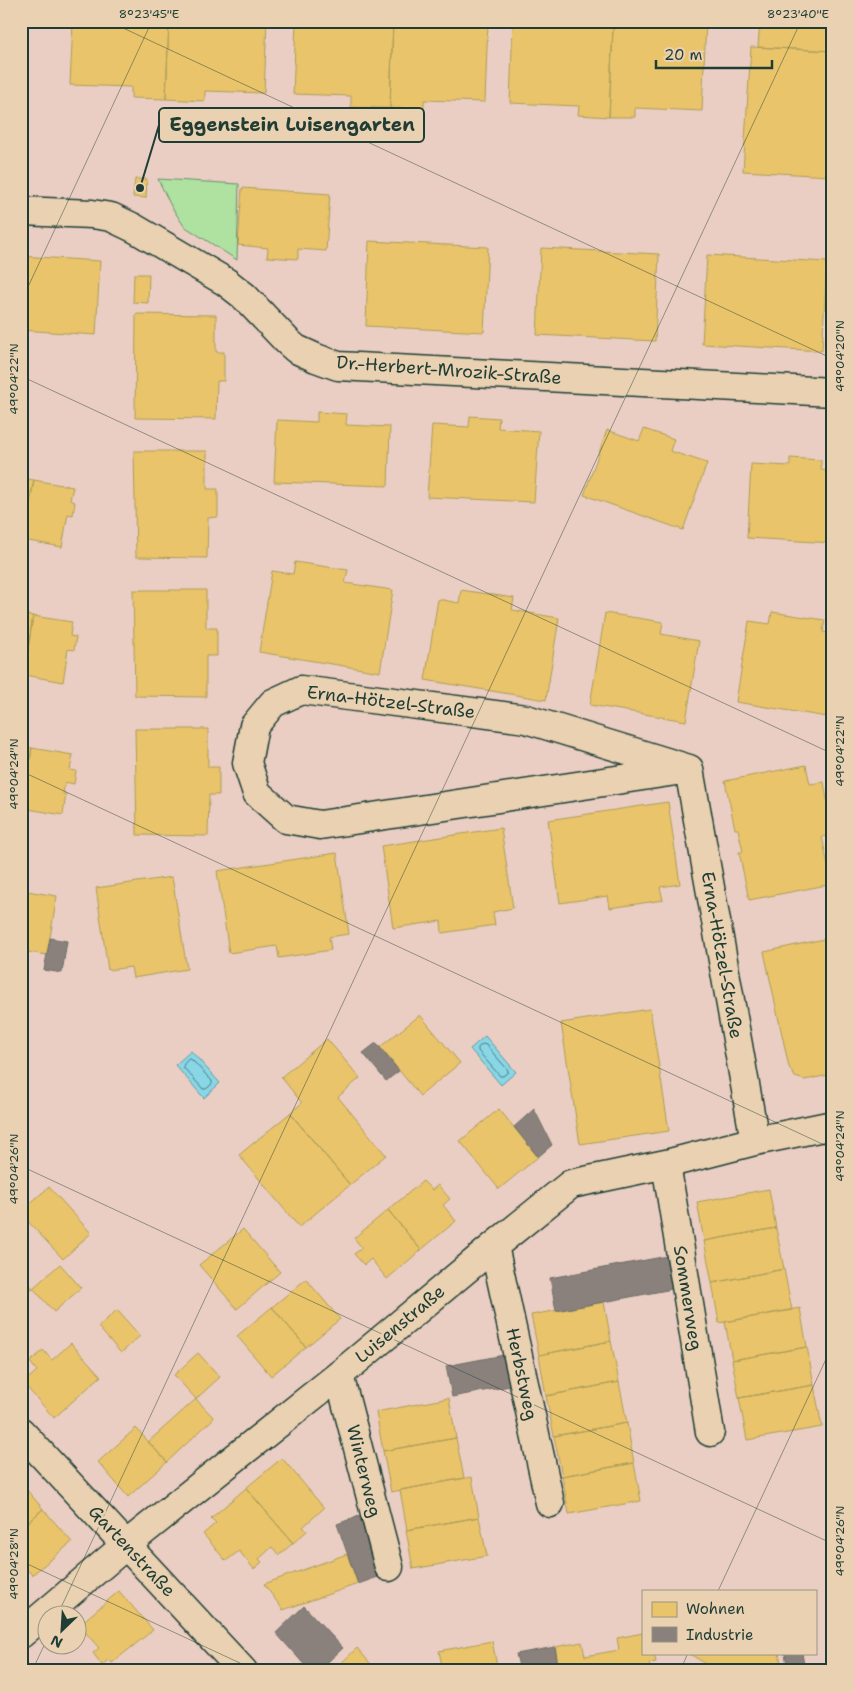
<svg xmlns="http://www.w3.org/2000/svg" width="854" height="1692" viewBox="0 0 854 1692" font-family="'Shantell Sans',sans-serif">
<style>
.green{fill:#afe1a1;stroke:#678f6a}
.water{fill:#88d6e6;stroke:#5e999f}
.homes{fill:#e9c46a;stroke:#ac9c5a}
.industry{fill:#8a817c;stroke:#6a6d66}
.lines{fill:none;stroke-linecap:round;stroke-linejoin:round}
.shore{stroke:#497a7b;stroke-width:1}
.minor-casing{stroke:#1f3d34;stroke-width:31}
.minor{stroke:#e9d1b1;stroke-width:28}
.ticks{fill:none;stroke:#1f3d34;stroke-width:1;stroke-opacity:0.45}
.labels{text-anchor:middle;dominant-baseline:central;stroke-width:5;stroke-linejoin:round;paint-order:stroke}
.street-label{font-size:18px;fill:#1f3d34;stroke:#e9d1b1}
.leader{fill:none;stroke:#1f3d34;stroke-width:2}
.callout-dot{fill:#1f3d34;stroke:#e9d1b1;stroke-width:2}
.callout{fill:#e9d1b1;stroke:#1f3d34;stroke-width:2}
.callout-label{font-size:19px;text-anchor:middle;font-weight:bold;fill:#1f3d34}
.neatline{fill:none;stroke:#1f3d34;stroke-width:2}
.ticks-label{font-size:12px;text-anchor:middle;fill:#1f3d34}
</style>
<rect width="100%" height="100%" fill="#ebcec3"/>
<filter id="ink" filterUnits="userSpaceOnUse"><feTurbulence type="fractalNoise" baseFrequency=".02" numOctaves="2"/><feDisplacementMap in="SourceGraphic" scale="10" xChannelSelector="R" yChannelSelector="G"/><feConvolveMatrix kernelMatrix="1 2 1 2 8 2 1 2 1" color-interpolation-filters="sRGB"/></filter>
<g filter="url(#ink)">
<!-- green -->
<path class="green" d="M158 179 239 184 237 260 184 226 171 206Z"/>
<!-- water -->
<path class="water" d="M485 1036 516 1072 501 1085 470 1049Z
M191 1051 220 1083 204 1098 175 1065Z"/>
<!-- homes -->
<path class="homes" d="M73 21H169L166 99 131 98V87L70 85Z
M169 21H267L264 93 205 91V101L166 99Z
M296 21H393L390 108 351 107V96L293 94Z
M393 21H488L485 102 424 100V109L390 108Z
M513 21H571V25L613 27 609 117 578 115 579 106 510 103Z
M651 21H706L702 111 635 108V117H609L613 27 651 28Z
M760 21H833V51L758 47Z
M751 47 833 51V115L829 176 743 171Z
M135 179H147L146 198 133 197Z
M242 188 330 194 326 251 298 249V259L267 257 268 248 238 245Z
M369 241 488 247 484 332 366 326Z
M541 248 659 254 655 341 537 335Z
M707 255 827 262 822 351 702 344Z
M21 256 100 261 96 335 21 330Z
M134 274H149L148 303 133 302Z
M136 314 216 315V352H224V381H217L216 419 135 418Z
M317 412 347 414 346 425 390 427 388 486 274 482 277 420 317 422Z
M470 416 499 418 498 428 539 431 534 502 427 497 432 425 469 427Z
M644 429 674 439 670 451 707 463 683 530 584 495 607 430 639 441Z
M134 451H207V489H218V517L208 518 207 558 136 557Z
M790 458 821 460V470L833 471V543L747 538 751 464 790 466Z
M21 478 34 480 23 540H21Z
M34 480 73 487 70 500 75 502 73 515 68 514 62 547 23 540Z
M295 562 348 570 345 583 393 590 380 672 259 652 272 571 293 574Z
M133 590H206V628H217V656H206V697L135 696Z
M461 590 514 598 512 610 559 618 546 700 425 680 438 599 459 603Z
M772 612 825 620 823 632 833 634V718L736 702 749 621 770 624Z
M605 613 663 622 661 634 699 641 686 721 590 705Z
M21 614 33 616 24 675H21Z
M33 616 72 622 70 636 76 637 74 650 68 649 63 682 24 675Z
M135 729H208V767H219V795H209L208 836 137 835Z
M21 746 32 748 22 808H21Z
M32 748 73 755 70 770 76 771 74 784 65 782 63 794H66L63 815 22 808Z
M806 765 810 784 824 782 833 835 822 837 832 884 749 900 739 852H743L738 829H735L725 781Z
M668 802 680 884 660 887 663 900 610 908 608 896 560 903 548 820Z
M501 828 513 908 493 912 495 925 442 933 441 921 393 928 381 846Z
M337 853 349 934 329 937 331 950 279 958 277 946 229 953 217 871Z
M172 877 187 969 133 978 131 967 108 970 96 888Z
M21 890 57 896 47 955 21 951Z
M833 937V1074L805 1080 795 1077 789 1067 764 952Z
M650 1009 669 1131 580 1144 561 1023Z
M420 1015 460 1063 420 1096 380 1047Z
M327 1039 360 1078 338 1097 386 1155 350 1185 290 1113 302 1103 281 1077Z
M499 1109 538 1157 499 1189 460 1141Z
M290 1113 350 1185 299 1227 239 1155Z
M423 1181 432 1190 438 1185 450 1199 443 1205 456 1221 421 1250 388 1210Z
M49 1187 91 1233 63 1259 21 1214V1211Z
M769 1189 776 1228 704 1241 697 1202Z
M388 1210 421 1250 387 1279 371 1259 364 1265 354 1254 362 1248 354 1238Z
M776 1228 784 1269 712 1283 704 1241Z
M243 1229 280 1272 237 1309 199 1265Z
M60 1264 81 1288 54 1312 33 1288Z
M784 1269 792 1310 719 1323 712 1283Z
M21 1276 33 1288 21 1299Z
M306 1279 340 1319 306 1347 272 1307Z
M604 1302 611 1341 539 1355 531 1315Z
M272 1307 306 1347 271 1376 237 1336Z
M800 1308 807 1347 732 1360 725 1322Z
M117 1310 140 1336 121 1353 98 1327Z
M611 1341 619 1382 546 1396 539 1355Z
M71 1343 101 1376 54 1418 23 1383 37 1371 30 1362 43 1350 52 1360Z
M807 1347 814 1385 739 1398 732 1360Z
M198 1353 220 1377 196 1399 174 1375Z
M619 1382 627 1423 554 1436 546 1396Z
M814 1385 822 1427 747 1440 739 1398Z
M449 1398 456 1438 383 1451 376 1412Z
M196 1399 214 1418 167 1462 148 1442Z
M627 1423 634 1463 562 1476 554 1436Z
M136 1428 167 1462 128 1497 98 1462Z
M456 1438 464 1478 391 1492 383 1451Z
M282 1458 324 1508 303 1527 307 1531 293 1543 246 1488Z
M634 1463 641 1501 569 1514 562 1476Z
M472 1477 479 1517 407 1530 400 1490Z
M21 1483 43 1509 26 1524 21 1519Z
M246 1488 293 1543 279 1555 272 1547 259 1559 262 1562 254 1569 239 1551 226 1561 203 1534 216 1523 211 1518Z
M43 1509 72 1542 32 1575 21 1563V1519L26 1524Z
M479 1517 487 1556 413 1569 406 1530Z
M347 1554 358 1584 283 1610 264 1584Z
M119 1591 153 1630 112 1663 109 1659 102 1665 93 1653 99 1648 79 1625Z
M643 1633V1653H654L656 1662 649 1663 651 1671H559L555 1647 582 1642 585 1656 619 1650 617 1638Z
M492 1641 498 1671H443L439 1651Z
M357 1648 377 1671H333Z
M688 1653H779L781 1663 742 1671H718Z"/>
<!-- industry -->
<path class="industry" d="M50 938 67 941 62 973 44 970Z
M376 1043 399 1071 386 1081 363 1053Z
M534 1109 552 1145 538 1157 514 1127Z
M678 1254 683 1287 556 1311 550 1278Z
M509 1354 515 1385 452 1397 446 1366Z
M359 1516 381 1576 358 1584 337 1524Z
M304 1606 343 1648 318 1671H310L276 1633Z
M555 1647 559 1671H520L516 1654Z
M785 1653H802L805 1671H788Z"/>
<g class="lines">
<!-- shore -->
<path class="shore" d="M483 1044 486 1045 508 1070V1072L503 1076H500L478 1051V1048Z
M189 1059 192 1060 212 1081V1084L206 1089H203L183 1067 184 1064Z"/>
<defs>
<path id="minor" d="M21 211 92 214 111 217 134 228 226 282 244 296 287 341 296 349 316 358 338 366 833 392
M689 769 320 825 286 819 257 793 247 763 254 726 273 703 301 690 526 719 689 769 755 1141
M666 1164 710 1432
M494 1246 550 1503
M339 1375 389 1567
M21 1432 243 1671
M21 1634 126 1545 339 1375 494 1246 571 1184 666 1164 755 1141 833 1125"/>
</defs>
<!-- minor casing -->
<use href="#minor" class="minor-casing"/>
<!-- minor -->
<use href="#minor" class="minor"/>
</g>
</g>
<!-- ticks -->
<path class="ticks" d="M108 21 833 359M21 302 152 21M21 376 833 754M21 771 833 1149M21 1166 833 1544M21 1561 257 1671M718 1591 833 1344M58 1614 801 21M32 1671 48 1637M680 1671 688 1653"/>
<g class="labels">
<!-- street labels -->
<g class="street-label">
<text transform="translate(449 370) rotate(4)">Dr.-Herbert-Mrozik-Straße</text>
<text transform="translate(391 702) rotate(7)">Erna-Hötzel-Straße</text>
<text transform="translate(722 955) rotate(80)">Erna-Hötzel-Straße</text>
<text transform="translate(688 1298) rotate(81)">Sommerweg</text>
<text transform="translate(400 1324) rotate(-40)">Luisenstraße</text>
<text transform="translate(522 1374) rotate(78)">Herbstweg</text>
<text transform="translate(364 1471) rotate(76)">Winterweg</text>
<text transform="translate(132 1551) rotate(47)">Gartenstraße</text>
</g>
</g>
<!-- callouts -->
<path class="leader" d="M140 188L159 125"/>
<circle class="callout-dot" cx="140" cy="188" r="5"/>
<rect class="callout" x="159" y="108" width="265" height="34" rx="5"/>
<g class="callout-label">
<text x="292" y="131">Eggenstein Luisengarten</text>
</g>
<!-- margin -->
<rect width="854" height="1692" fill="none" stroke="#e9d1b1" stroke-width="55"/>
<!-- legend -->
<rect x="642" y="1590" width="175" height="65" fill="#e9d1b1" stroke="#98967f"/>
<rect x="652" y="1602" width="25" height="15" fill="#e9c46a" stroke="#98967f"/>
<text x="686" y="1614" font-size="15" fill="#1f3d34">Wohnen</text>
<rect x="652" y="1627" width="25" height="15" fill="#8a817c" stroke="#98967f"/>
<text x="686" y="1640" font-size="15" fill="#1f3d34">Industrie</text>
<!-- north arrow -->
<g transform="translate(62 1630) rotate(205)"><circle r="24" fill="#e9d1b1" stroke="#98967f"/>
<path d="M0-4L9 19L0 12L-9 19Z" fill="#1f3d34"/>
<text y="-8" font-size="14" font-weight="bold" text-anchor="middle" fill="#1f3d34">N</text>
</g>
<!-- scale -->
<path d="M656 60v8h116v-8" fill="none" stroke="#1f3d34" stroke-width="2.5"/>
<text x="664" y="60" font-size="15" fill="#1f3d34" stroke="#e9d1b1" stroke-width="4" paint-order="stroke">20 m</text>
<rect x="28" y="28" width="798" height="1636" class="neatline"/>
<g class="ticks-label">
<text x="149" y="18">8°23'45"E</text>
<text x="798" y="18">8°23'40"E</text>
<text transform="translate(840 356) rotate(-90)" y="4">49°04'20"N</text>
<text transform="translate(14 379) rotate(-90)" y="4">49°04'22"N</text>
<text transform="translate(840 751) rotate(-90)" y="4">49°04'22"N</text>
<text transform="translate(14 774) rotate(-90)" y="4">49°04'24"N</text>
<text transform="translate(840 1146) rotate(-90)" y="4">49°04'24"N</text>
<text transform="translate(14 1169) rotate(-90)" y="4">49°04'26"N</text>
<text transform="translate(840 1541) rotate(-90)" y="4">49°04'26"N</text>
<text transform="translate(14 1564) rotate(-90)" y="4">49°04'28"N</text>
</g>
</svg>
